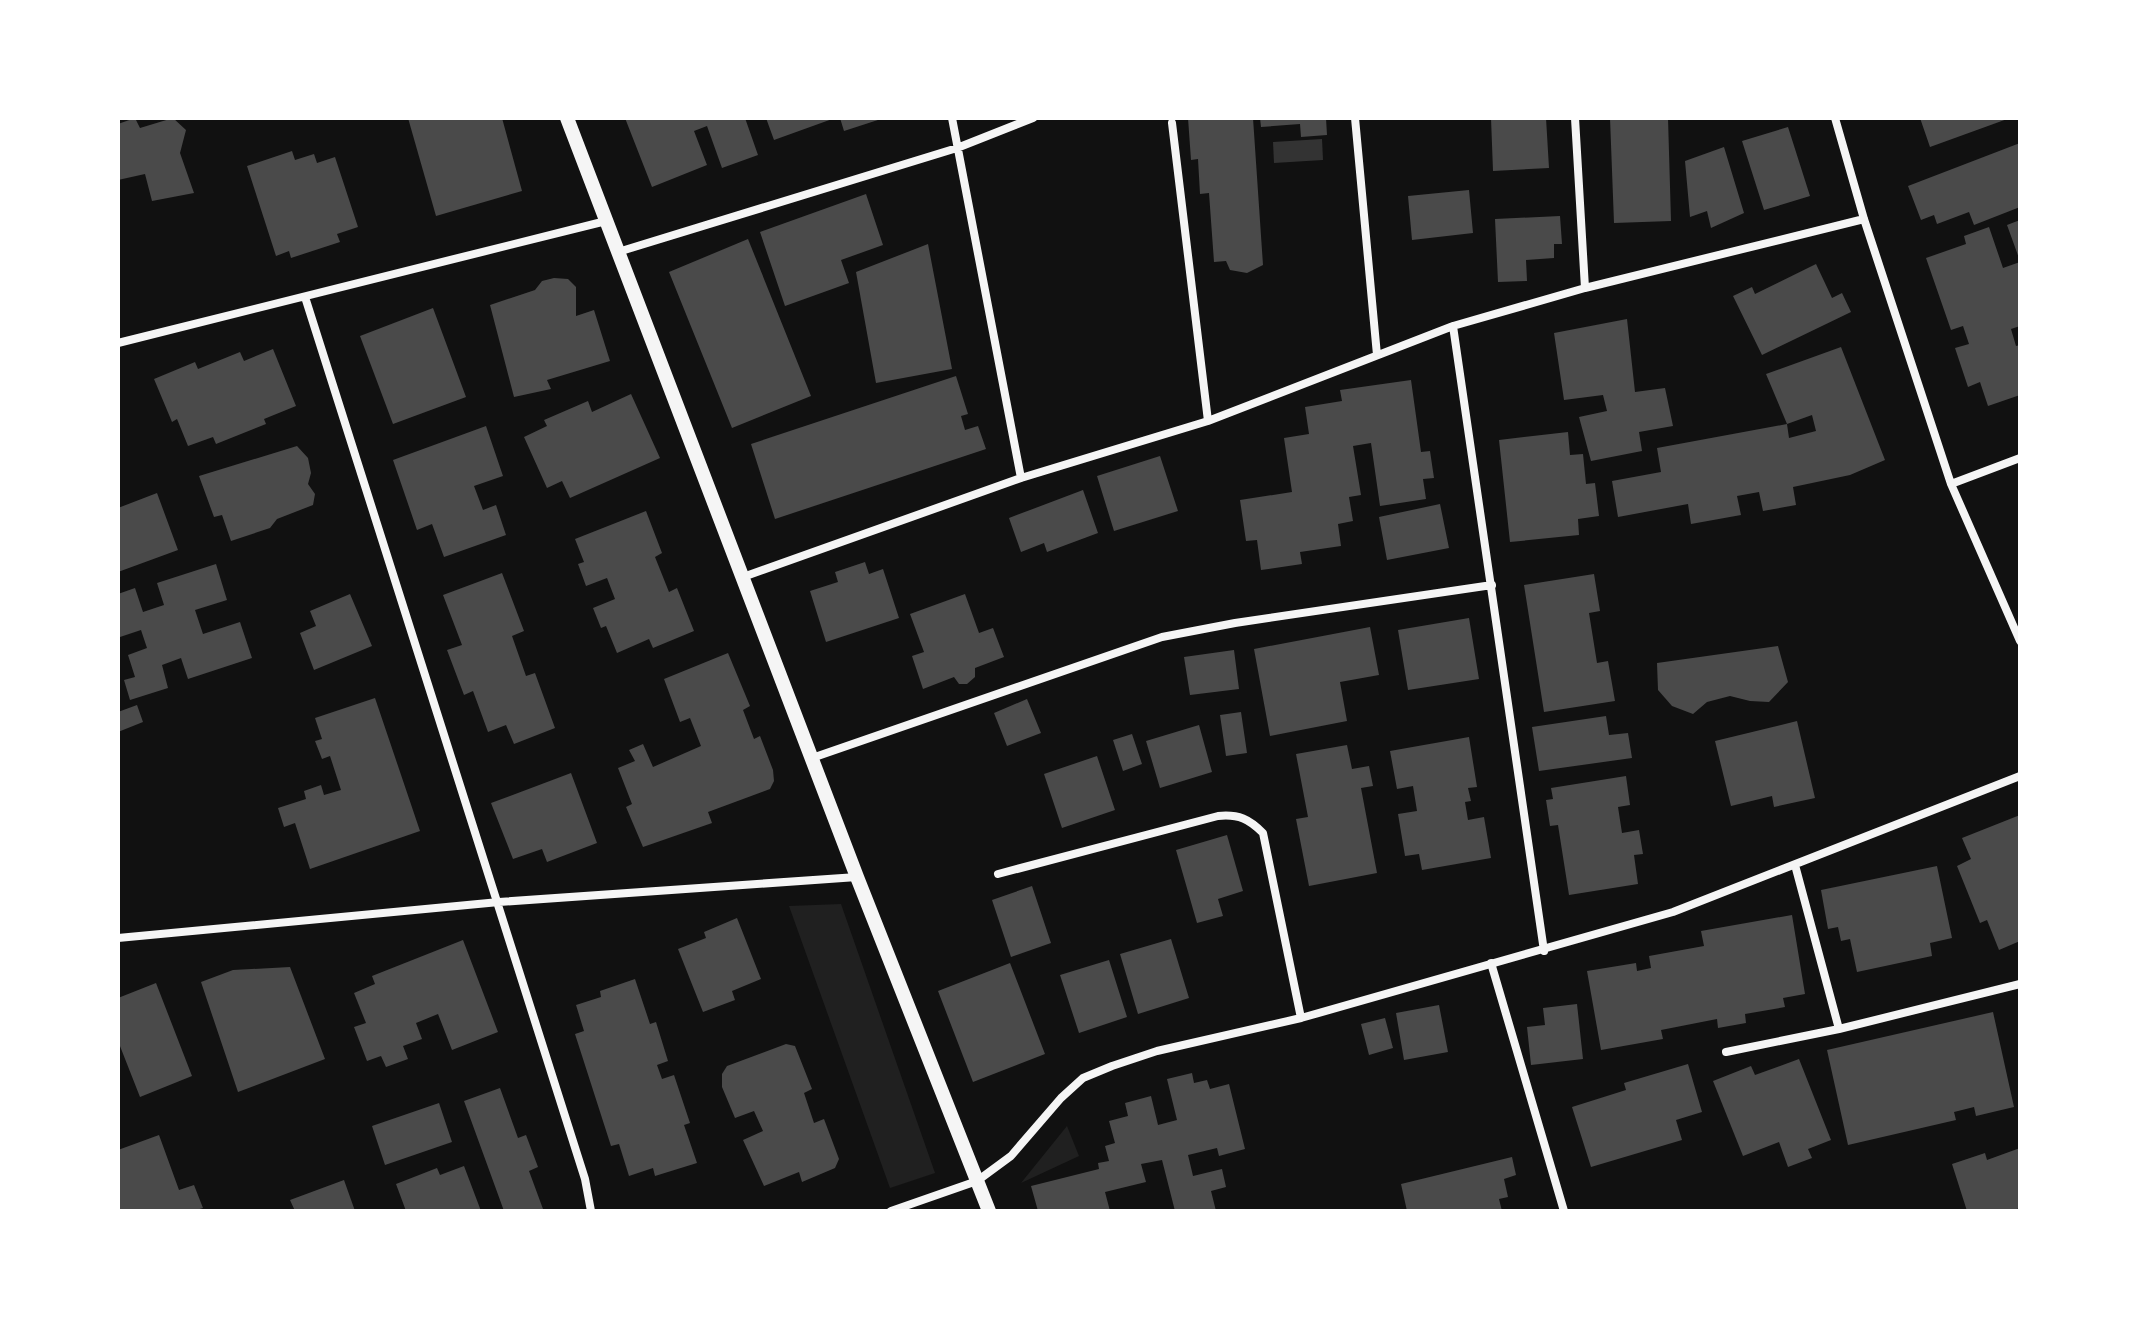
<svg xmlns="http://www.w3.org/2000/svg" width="2138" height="1329" viewBox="0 0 2138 1329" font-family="'PT Serif',serif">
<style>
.green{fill:#202020}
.water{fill:#333}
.building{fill:#4a4a4a}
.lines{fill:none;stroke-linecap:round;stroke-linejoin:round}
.minor{stroke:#f5f5f5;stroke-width:8}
.tertiary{stroke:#f5f5f5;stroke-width:14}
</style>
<rect width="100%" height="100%" fill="#111"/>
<!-- green -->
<path class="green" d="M841 904 935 1173 890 1188 789 906Z
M1067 1126 1079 1156 1021 1183Z"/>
<!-- water -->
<path class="water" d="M1322 139 1323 160 1274 163 1273 142Z"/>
<!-- building -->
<path class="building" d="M135 118 140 128 173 118 186 130 180 153 194 193 152 201 145 174 118 180V124Z
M408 118H502L522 191 436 216Z
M625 118H745L758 155 722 168 707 126 694 131 707 165 652 187Z
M766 118H835L774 140Z
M840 118H881V119L844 131Z
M1188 118H1253L1263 265 1247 273 1230 270 1226 261 1214 262 1209 193 1200 194 1198 159 1191 160Z
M1260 118H1326L1327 135 1301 137 1300 124 1261 127Z
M1491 118H1546L1549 168 1493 171Z
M1610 118H1668L1671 221 1614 223Z
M1920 118H2010L1930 147Z
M1788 127 1810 196 1764 210 1742 141Z
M2020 143V207L1974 225 1969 212 1937 224 1934 215 1921 220 1908 186Z
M1724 147 1744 213 1711 228 1707 211 1690 217 1685 161Z
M292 151 295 160 314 154 317 163 335 157 358 227 337 234 340 242 291 258 289 251 276 256 247 166Z
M1469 190 1473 233 1412 240 1408 196Z
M866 194 883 245 841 260 849 283 785 306 760 232Z
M1560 216 1562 244H1554V258L1526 260 1527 281 1498 282 1495 219Z
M2020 220V261L2007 225Z
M1989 227 2003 268 2020 262V326L2011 329 2016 346 2020 345V395L1988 406 1980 382 1968 387 1955 348 1969 344 1963 326 1951 330 1926 258 1966 244 1964 236Z
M748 239 811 396 732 428 669 272Z
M928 244 952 369 876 383 856 272Z
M1816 264 1832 298 1842 293 1851 312 1762 355 1733 296 1752 287 1755 294Z
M554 278 568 279 576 287V316L594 310 610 361 547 380 551 389 514 397 490 305 535 290 542 281Z
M433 308 466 397 393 424 360 336Z
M1627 319 1635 392 1665 388 1673 426 1639 432 1642 451 1591 461 1579 417 1607 411 1603 395 1564 400 1554 333Z
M1841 347 1885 460 1850 475 1793 487 1796 505 1763 511 1759 492 1737 496 1741 515 1691 524 1688 504 1618 517 1612 481 1661 472 1657 448 1787 424 1789 438 1816 431 1812 415 1787 424 1766 374Z
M273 349 296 406 264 419 266 424 216 444 213 437 188 446 177 419 172 422 154 379 195 362 198 369 240 352 244 361Z
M956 376 968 414 961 416 965 430 978 426 986 449 775 519 751 444Z
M1411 380 1421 452 1430 451 1434 478 1423 479 1426 499 1380 506 1371 443 1353 446 1361 495 1349 497 1353 521 1338 524 1341 546 1300 552 1302 564 1261 570 1257 540 1246 541 1240 500 1292 492 1284 438 1309 434 1305 407 1342 401 1340 390Z
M631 394 660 458 570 498 562 481 547 488 524 437 547 426 544 420 588 401 592 412Z
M486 426 503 476 474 486 483 510 496 505 506 535 444 557 432 524 417 530 393 460Z
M1568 432 1570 455 1583 454 1586 484 1595 483 1599 516 1578 519 1579 535 1510 542 1499 440Z
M297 446 308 458 311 473 308 484 315 494 313 505 277 519 270 528 231 541 222 515 214 517 199 476Z
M1160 456 1178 511 1114 531 1097 476Z
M1083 490 1098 533 1047 552 1044 543 1021 552 1009 518Z
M157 493 178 550 118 572V508Z
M1440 504 1449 548 1387 560 1379 517Z
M646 511 662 553 655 557 669 592 677 588 694 631 653 648 649 639 617 653 606 626 601 628 593 608 615 599 607 578 586 586 578 564 584 562 575 539Z
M865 562 869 574 883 569 899 618 826 642 810 591 838 582 835 572Z
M216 564 227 600 195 610 203 634 240 622 252 658 188 679 181 658 162 665 168 688 130 700 124 680 135 677 128 655 147 648 141 630 120 637 118 594 135 588 143 612 164 605 157 583Z
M502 573 524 631 512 636 526 676 535 673 555 728 514 744 506 725 488 732 473 691 464 695 447 650 462 645 443 595Z
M1594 574 1600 611 1589 613 1597 663 1608 661 1615 701 1544 712 1524 585Z
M350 594 372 646 314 670 300 633 316 626 310 611Z
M965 594 979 633 993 628 1004 657 975 668V677L967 684H959L954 677 923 689 912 656 924 652 910 614Z
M1469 618 1479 679 1408 690 1398 630Z
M1370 627 1379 675 1340 682 1347 721 1270 736 1254 649Z
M1778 646 1788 682 1769 702 1750 701 1730 696 1707 702 1693 714 1672 706 1658 690 1657 663Z
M1234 650 1239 689 1190 695 1184 657Z
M728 653 750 706 743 710 754 739 760 736 773 770 774 781 770 789 708 812 712 823 643 847 626 807 632 804 618 768 635 761 629 750 643 744 653 767 701 746 690 718 680 722 664 679Z
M375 698 420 831 310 869 295 823 284 827 278 808 306 799 304 791 321 785 324 795 341 790 330 756 322 759 315 741 322 739 315 718Z
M1027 699 1041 733 1007 746 994 713Z
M137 705 143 722 118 732V712Z
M1241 712 1247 753 1226 756 1220 715Z
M1606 716 1609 735 1628 733 1632 758 1539 771 1532 727Z
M1797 721 1815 798 1774 807 1772 796 1731 806 1715 741Z
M1199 725 1212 772 1160 788 1146 741Z
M1132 734 1142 764 1123 771 1113 740Z
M1469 737 1477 787 1468 788 1471 801 1465 802 1468 820 1484 817 1491 858 1422 870 1419 854 1405 856 1398 814 1417 811 1413 786 1397 789 1390 751Z
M1347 745 1352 769 1369 766 1373 786 1361 788 1377 873 1309 886 1296 819 1308 817 1296 754Z
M1097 756 1115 810 1062 828 1044 774Z
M571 773 597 843 547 862 542 849 513 859 491 803Z
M1626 776 1630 805 1618 807 1622 833 1639 830 1643 854 1634 855 1638 884 1569 895 1558 825 1550 826 1546 800 1553 799 1551 788Z
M2020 815V941L1999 950 1987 920 1980 923 1957 866 1971 859 1962 838Z
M1227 835 1243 891 1218 899 1223 916 1197 923 1176 850Z
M1937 866 1952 938 1930 943 1932 956 1857 972 1850 939 1841 941 1838 927 1828 929 1821 890Z
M1032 886 1051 943 1011 957 992 900Z
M1792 915 1805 994 1783 998 1785 1007 1745 1014 1746 1023 1718 1028 1717 1019 1661 1030 1663 1039 1601 1050 1587 971 1636 963 1637 971 1651 968 1649 956 1704 946 1701 931Z
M737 918 761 979 732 991 735 1000 703 1012 678 949 706 938 704 932Z
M1171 939 1189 998 1138 1014 1120 954Z
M463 940 498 1032 452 1050 438 1014 416 1023 422 1039 403 1046 408 1059 386 1067 381 1056 367 1061 354 1027 366 1023 354 993 375 984 372 976Z
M1109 960 1127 1017 1079 1033 1060 975Z
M1010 963 1045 1054 973 1082 938 991Z
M290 967 325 1059 238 1092 201 982 233 970Z
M635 979 650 1024 656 1022 668 1061 657 1065 662 1079 674 1075 690 1123 684 1125 697 1163 655 1176 653 1168 629 1176 619 1144 611 1146 575 1034 584 1031 576 1005 601 997 600 991Z
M156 983 192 1076 140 1097 118 1041V998Z
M1577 1004 1583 1059 1531 1065 1527 1027 1545 1025 1543 1008Z
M1439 1005 1448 1052 1404 1060 1396 1013Z
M1993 1012 2014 1107 1976 1116 1974 1107 1954 1112 1956 1120 1848 1145 1827 1050Z
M1385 1018 1393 1048 1369 1055 1361 1024Z
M786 1044 795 1046 812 1089 804 1093 814 1123 824 1119 839 1159 835 1168 802 1182 799 1172 764 1186 743 1140 763 1131 754 1111 735 1118 722 1087V1074L727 1066Z
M1799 1059 1831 1140 1808 1149 1812 1158 1788 1167 1779 1142 1743 1156 1713 1081 1751 1066 1755 1075Z
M1688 1064 1702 1112 1676 1120 1682 1140 1591 1167 1572 1107 1626 1090 1624 1083Z
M1192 1073 1194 1083 1207 1080 1210 1089 1229 1084 1245 1149 1219 1156 1217 1148 1188 1155 1193 1176 1222 1169 1226 1187 1211 1191 1216 1211H1175L1162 1160 1141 1164 1146 1182 1105 1192 1110 1211H1038L1031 1186 1099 1169 1098 1163 1109 1161 1105 1146 1115 1143 1109 1121 1128 1116 1125 1103 1151 1096 1158 1125 1177 1120 1167 1079Z
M500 1088 518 1138 526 1135 538 1167 529 1171 543 1209 539 1211H504L464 1101Z
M439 1103 452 1142 385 1165 372 1126Z
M159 1135 179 1190 194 1185 203 1208 193 1211H118V1150Z
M2020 1148V1208L2010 1211H1967L1952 1164 1985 1153 1987 1160Z
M1512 1157 1516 1175 1504 1179 1508 1197 1499 1199 1502 1211H1407L1401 1184Z
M464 1166 481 1211H406L396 1184 437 1168 440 1175Z
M344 1180 355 1211H295L290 1200Z"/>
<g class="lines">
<!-- minor -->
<path class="minor" d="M952 118 1021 478
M1355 118 1377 355
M1575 118 1585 288
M1835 118 1864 219 1951 484 2020 641
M1172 123 1208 421
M618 252 957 148 1033 118
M305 297 585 1179 591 1211
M1453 326 1544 951
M118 343 606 221
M1951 484 2020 458
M743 577 1021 478 1208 421 1453 326 1585 288 1864 219
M812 758 1162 637 1235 623 1492 585
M1795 865 1839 1029
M998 874 1218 816C1239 814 1249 819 1263 833L1301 1018
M118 938 499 902 857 877
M1491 963 1564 1211
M1726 1052 1839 1029 2020 984
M891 1211 977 1181 1011 1156 1061 1098 1083 1078 1112 1066 1157 1051 1301 1018 1673 912 2020 776"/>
<!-- tertiary -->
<path class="tertiary" d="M567 118 857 877 989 1211"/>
</g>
<!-- border -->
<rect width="2138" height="1329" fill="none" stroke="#ffffff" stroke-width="240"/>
</svg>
